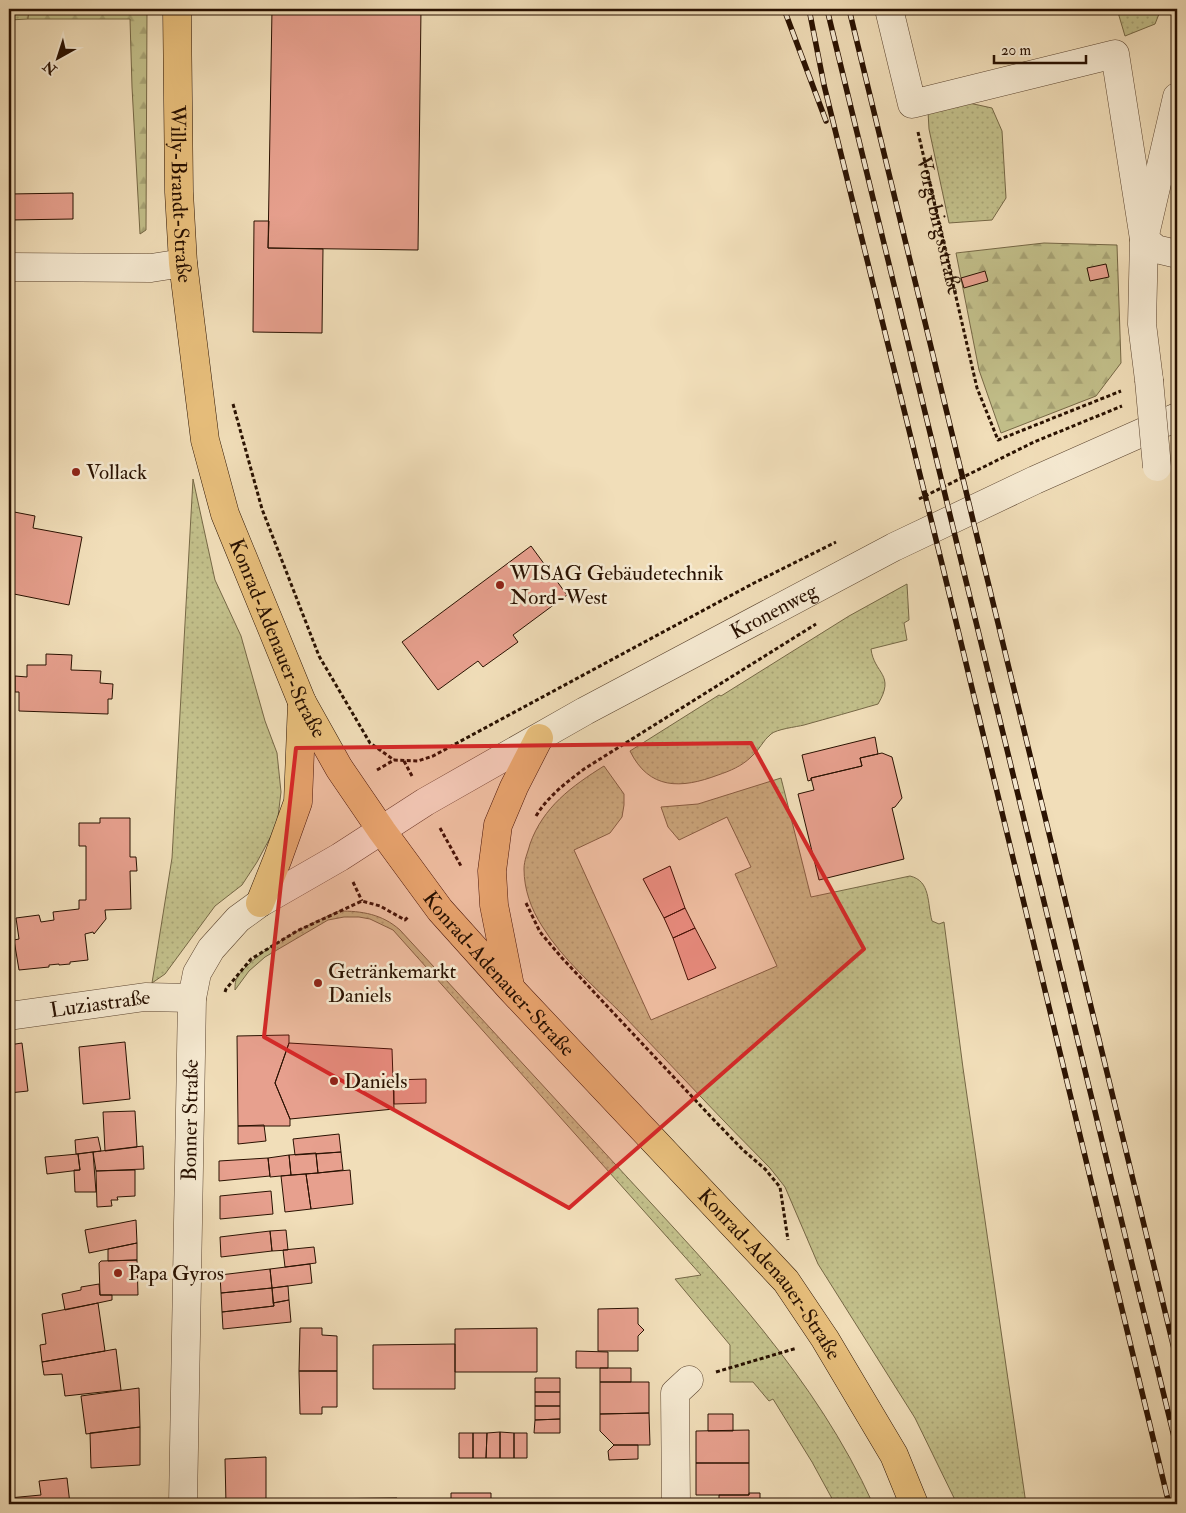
<svg xmlns="http://www.w3.org/2000/svg" width="1186" height="1513" viewBox="0 0 1186 1513" font-family="'IM FELL Double Pica',serif">
<style>
.grass{fill:url(#grass-dots);stroke:#766846}
.forest{fill:url(#forest-firs);stroke:#766846}
.building{fill:#e7a08e;stroke:#291101}
.lines{fill:none;stroke-linecap:round;stroke-linejoin:round}
.minor-casing{stroke:#5b442f;stroke-width:29}
.major-casing{stroke:#291101;stroke-width:29}
.path{stroke:#291101;stroke-width:3;stroke-dasharray:4 2.5;stroke-linecap:butt}
.minor{stroke:#f6ead2;stroke-width:28}
.major{stroke:#e8bf7c;stroke-width:28}
.rail-casing{stroke:#291101;stroke-width:5.5}
.rail{stroke:#f6ead2;stroke-width:4;stroke-dasharray:11;stroke-linecap:butt}
.minor-bridge-casing{stroke:#5b442f;stroke-width:29;stroke-linecap:butt}
.minor-bridge{stroke:#f6ead2;stroke-width:28}
.marked{fill:#d62828;fill-opacity:0.2;stroke:#d62828;stroke-width:4;stroke-linejoin:round}
.poi-dot{fill:#8f2418;stroke:#f6ead2;stroke-width:2}
.labels{text-anchor:middle;dominant-baseline:central;stroke-width:5;stroke-linejoin:round;paint-order:stroke}
.street-label{font-size:21px;fill:#291101;stroke:#f6ead2}
.poi-label{font-size:21px;fill:#291101;stroke:#f6ead2;text-anchor:start}
</style>
<defs>
<pattern id="grass-dots" width="8" height="8" patternUnits="userSpaceOnUse" patternTransform="scale(1.25)"><rect width="8" height="8" fill="#c2bf8a"/><path d="M2 2h.1M6 6h.1" fill="none" stroke="#a7a375" stroke-width="1.8" stroke-linecap="round"/></pattern>
<pattern id="forest-firs" width="22" height="20" patternUnits="userSpaceOnUse" patternTransform="scale(1.25)"><rect width="22" height="20" fill="#c2bf8a"/><path d="M5 1l3.5 6h-7zM16 11l3.5 6h-7z" fill="#a7a375"/></pattern>
</defs>
<rect width="100%" height="100%" fill="#f1deb9"/>
<filter id="stains"><feTurbulence type="fractalNoise" baseFrequency=".004" numOctaves="4"/><feColorMatrix values="0 0 0 0 .2 0 0 0 0 .09 0 0 0 0 .02 0 0 0 .5 -.17"/></filter>
<radialGradient id="worn" r=".72"><stop offset=".6" stop-color="#630" stop-opacity="0"/><stop offset="1" stop-color="#630" stop-opacity=".3"/></radialGradient>
<!-- grass -->
<path class="grass" d="M9 9H29L28 19 9 20Z
M1117 9H1161L1155 24 1125 36Z
M969 103 992 108 1002 131 1006 198 992 220 949 223 929 129 928 112Z
M193 479 215 580 241 636 265 721 277 753 281 792 277 825 257 862 242 885 215 906 165 974 152 983 172 858Z
M907 584 909 620 904 623 907 640 871 649C874 674 896 674 878 704 854 711 829 718 804 725 796 727 777 729 771 734 763 740 759 751 751 757 742 766 730 771 718 775 681 789 649 790 630 751L719 695 721 696 849 616Z
M604 766 624 794V805L622 817 610 833 574 850 651 1020 777 966 735 874 751 867 727 817 679 840 668 827 661 807 698 804 781 778 811 897 910 876C931 881 927 903 932 921L939 924 944 922 963 1068 1026 1504H957L915 1418 818 1264 785 1187 770 1168C720 1118 672 1066 623 1015 596 988 562 959 542 926 531 909 524 889 524 869 524 860 528 852 530 844 543 807 572 786 604 766Z
M339 911C362 911 382 914 400 930 476 1012 551 1095 627 1177 720 1278 816 1378 873 1504H835L812 1462 773 1399 769 1401 753 1382H730V1345L675 1279 701 1275 393 930 370 919 359 917H344L328 920 265 957 249 971 235 990C235 985 235 980 238 976 258 949 309 924 339 911Z"/>
<!-- forest -->
<path class="forest" d="M29 9H147L146 230 140 234 132 87 130 19H28Z
M1044 243 1117 245 1121 363 1096 396 1001 433 979 370 956 253Z"/>
<!-- building -->
<path class="building" d="M272 9H421L418 250 268 248Z
M73 193V219L9 220V194Z
M254 221H269L268 248 323 249 322 333 253 332Z
M1106 264 1109 277 1090 281 1087 268Z
M985 271 988 281 964 288 961 278Z
M9 511 35 516 33 528 82 537 69 605 9 593Z
M531 546 567 595 513 635 518 642 483 667 478 661 438 690 402 642Z
M46 654 72 655 71 670 101 671 100 683 113 684 112 699H108V714L19 711V692H15V676L27 677V665H46Z
M875 737 878 754 860 758 862 766 811 778V780L808 781 802 755Z
M882 753 892 757 902 798 895 807 892 808 904 859 819 880 798 794 814 790 811 778 862 766 860 758Z
M100 818H130V857H136L137 871H130L131 909 105 910 106 919 94 934 93 932 85 934 88 960 70 962V964L59 965V964L49 965V967L19 970 14 940 19 939 16 918 39 915 41 922 54 920 53 912 79 909V900H86V846H79V823H100Z
M670 866 685 908 664 918 643 879Z
M685 908 695 928 673 938 664 918Z
M695 928 716 968 688 980 673 938Z
M289 1035V1043L275 1083 290 1119V1126H238L237 1036Z
M125 1042 130 1099 83 1104 79 1047Z
M22 1043 28 1091 9 1093V1045Z
M289 1043 392 1049 394 1109 290 1119 275 1083Z
M426 1079V1103L394 1104V1080Z
M135 1111 137 1147 105 1151 103 1112Z
M264 1125 266 1141 238 1144V1126Z
M339 1134 341 1152 295 1155 293 1139Z
M98 1137 101 1151 76 1154 75 1140Z
M143 1146 144 1169 96 1171 93 1152Z
M93 1152 96 1192H75L74 1170H80L78 1154Z
M341 1152 343 1170 318 1173 316 1154Z
M316 1153 318 1173 291 1175 289 1155Z
M78 1154 80 1170 47 1174 45 1157Z
M289 1155 291 1175 270 1177 268 1158Z
M268 1158 270 1176 219 1181V1161Z
M135 1170V1196L117 1197 118 1200H111L112 1206 97 1207 96 1171Z
M350 1170 353 1204 311 1209 306 1174Z
M306 1174 311 1209 285 1212 281 1176Z
M271 1191 273 1214 220 1219V1196Z
M136 1220 137 1243 89 1253 85 1230Z
M286 1230 288 1250 272 1251 270 1231Z
M270 1231 272 1251 221 1257 220 1237Z
M137 1243V1260L108 1261V1249Z
M314 1247 316 1263 285 1267 283 1250Z
M137 1260 138 1295H100L99 1263 101 1261Z
M310 1264 312 1283 272 1288 270 1269Z
M270 1269 272 1288 221 1293 220 1275Z
M99 1284 100 1295H112V1300L65 1310 62 1294 81 1290V1287Z
M288 1286 289 1300 273 1303 272 1288Z
M272 1288 274 1306 222 1312 221 1293Z
M289 1300 291 1322 223 1329 222 1312 274 1306 273 1303Z
M98 1303 105 1351 42 1362 40 1345 46 1344 42 1314Z
M638 1308V1324L644 1330 638 1336V1351H598V1309Z
M300 1328H322V1335L337 1336V1371H299Z
M537 1328V1372H455V1329Z
M455 1344V1389H373V1345Z
M116 1349 121 1390 65 1396 62 1374 44 1375 42 1362Z
M576 1351 608 1352V1368H576Z
M600 1368H631V1382H600Z
M299 1371H337V1407H322V1414H300Z
M535 1378H560V1392H535Z
M600 1382H649V1413L600 1414Z
M139 1388 140 1427 86 1434 81 1396Z
M535 1392H560V1406H535Z
M535 1406H560V1419L535 1420Z
M649 1413 650 1445H614L600 1431V1414Z
M708 1414H733V1431H708Z
M560 1419V1433H534L535 1420Z
M140 1427V1465L91 1468 90 1433Z
M749 1430V1463H696V1431Z
M500 1432 514 1433V1458H500Z
M500 1432V1458H486L487 1433Z
M459 1433H473V1458H459Z
M473 1433H487L486 1458H473Z
M514 1433H527V1458H514Z
M614 1445H638V1459L609 1460 608 1451Z
M266 1457V1504H226L225 1459Z
M696 1463H749V1495H696Z
M67 1478 70 1504H9V1498L41 1495 39 1481Z
M451 1493H491V1502L516 1501V1504H425V1502H451Z
M749 1493H760V1504H719V1495H749Z
M397 1498V1504H310L309 1499Z"/>
<g class="lines">
<defs>
<g id="minor">
<path d="M889 9 912 104 1115 54 1144 239 1156 249 1177 254"/>
<path d="M9 267 151 268 183 263"/>
<path d="M1149 380 1142 324 1144 239 1177 97"/>
<path id="s2" d="M9 1016 145 997 192 998"/>
<path id="s3" d="M183 1504 192 998 197 973 211 949 238 919 260 903 340 857 425 802 585 711 894 547 1035 480 1177 417"/>
<path d="M676 1504 675 1393 689 1380"/>
</g>
<g id="major">
<path id="s4" d="M177 9 179 192 183 263 205 440 225 514 302 702 339 768 382 831 440 910 510 988 786 1281 825 1339 894 1455 914 1504"/>
<path d="M260 903 278 858 298 802 302 702"/>
<path d="M510 986 494 905 492 871 498 825 514 787 539 738"/>
</g>
</defs>
<!-- minor casing -->
<use href="#minor" class="minor-casing"/>
<!-- major casing -->
<use href="#major" class="major-casing"/>
<!-- path -->
<g class="path">
<path id="s1" d="M918 132 977 388 998 440 1121 391"/>
<path d="M233 404 262 509 319 656 370 743 394 760"/>
<path d="M919 499 1034 442 1122 406"/>
<path d="M404 761 412 776"/>
<path d="M377 770 394 760 418 761 433 756 754 583 836 542"/>
<path d="M536 816C548 796 566 783 584 769L816 624"/>
<path d="M440 828 461 866"/>
<path d="M353 882 362 901"/>
<path d="M526 903 540 932 562 958 712 1118 743 1150 765 1169 780 1187 788 1240"/>
<path d="M225 992 226 989 251 959 297 931 362 901 380 906 405 920 409 916"/>
<path d="M716 1372 797 1348"/>
</g>
<!-- minor -->
<use href="#minor" class="minor"/>
<!-- major -->
<use href="#major" class="major"/>
<defs>
<path id="rail" d="M784 9 826 121
M809 9 824 85 943 568 1169 1504
M827 9 1177 1449
M849 9 1177 1361"/>
</defs>
<!-- rail casing -->
<use href="#rail" class="rail-casing"/>
<!-- rail -->
<use href="#rail" class="rail"/>
<defs>
<path id="minor-bridge" d="M1149 380 1157 467"/>
</defs>
<!-- minor-bridge casing -->
<use href="#minor-bridge" class="minor-bridge-casing"/>
<!-- minor-bridge -->
<use href="#minor-bridge" class="minor-bridge"/>
</g>
<!-- marked area -->
<path class="marked" d="M751 743 864 949 569 1208 264 1037 296 748Z"/>
<!-- markers -->
<g class="poi-dot">
<circle cx="76" cy="472" r="5"/>
<circle cx="500" cy="585" r="5"/>
<circle cx="318" cy="983" r="5"/>
<circle cx="334" cy="1081" r="5"/>
<circle cx="118" cy="1273" r="5"/>
</g>
<g class="labels">
<!-- street labels -->
<g class="street-label">
<text stroke="none"><textPath href="#s4" startOffset="185">Willy-Brandt-Straße</textPath></text>
<text stroke="none"><textPath href="#s1" startOffset="96">Vorgebirgsstraße</textPath></text>
<text stroke="none"><textPath href="#s3" startOffset="1218">Kronenweg</textPath></text>
<text stroke="none"><textPath href="#s4" startOffset="644">Konrad-Adenauer-Straße</textPath></text>
<text stroke="none"><textPath href="#s4" startOffset="1049">Konrad-Adenauer-Straße</textPath></text>
<text stroke="none"><textPath href="#s2" startOffset="92">Luziastraße</textPath></text>
<text stroke="none"><textPath href="#s3" startOffset="384">Bonner Straße</textPath></text>
<text stroke="none"><textPath href="#s4" startOffset="1454">Konrad-Adenauer-Straße</textPath></text>
</g>
<!-- poi labels -->
<g class="poi-label">
<text x="86" y="472">Vollack</text>
<text x="510" y="573">WISAG Gebäudetechnik<tspan x="510" dy="24">Nord-West</tspan></text>
<text x="328" y="971">Getränkemarkt<tspan x="328" dy="24">Daniels</tspan></text>
<text x="344" y="1081">Daniels</text>
<text x="128" y="1273">Papa Gyros</text>
</g>
</g>
<!-- margin -->
<rect width="1186" height="1513" fill="none" stroke="#f1deb9" stroke-width="30"/>
<rect x="10" y="10" width="1166" height="1493" fill="none" stroke="#291101" stroke-width="2.5"/>
<rect x="15" y="15" width="1156" height="1483" fill="none" stroke="#291101"/>
<!-- north arrow -->
<g transform="translate(58 58) rotate(219)" stroke="#f6ead2" stroke-width="4" paint-order="stroke">
<path d="M0-4L9 19L0 12L-9 19Z" fill="#291101"/>
<text y="-8" font-size="14" font-weight="bold" text-anchor="middle" fill="#291101">N</text>
</g>
<!-- scale -->
<path d="M994 55v8h92v-8" fill="none" stroke="#291101" stroke-width="2.5"/>
<text x="1001" y="55" font-size="15" fill="#291101" stroke="#f6ead2" stroke-width="4" paint-order="stroke">20 m</text>
<rect width="100%" height="100%" filter="url(#stains)"/>
<rect width="100%" height="100%" fill="url(#worn)"/>
</svg>
